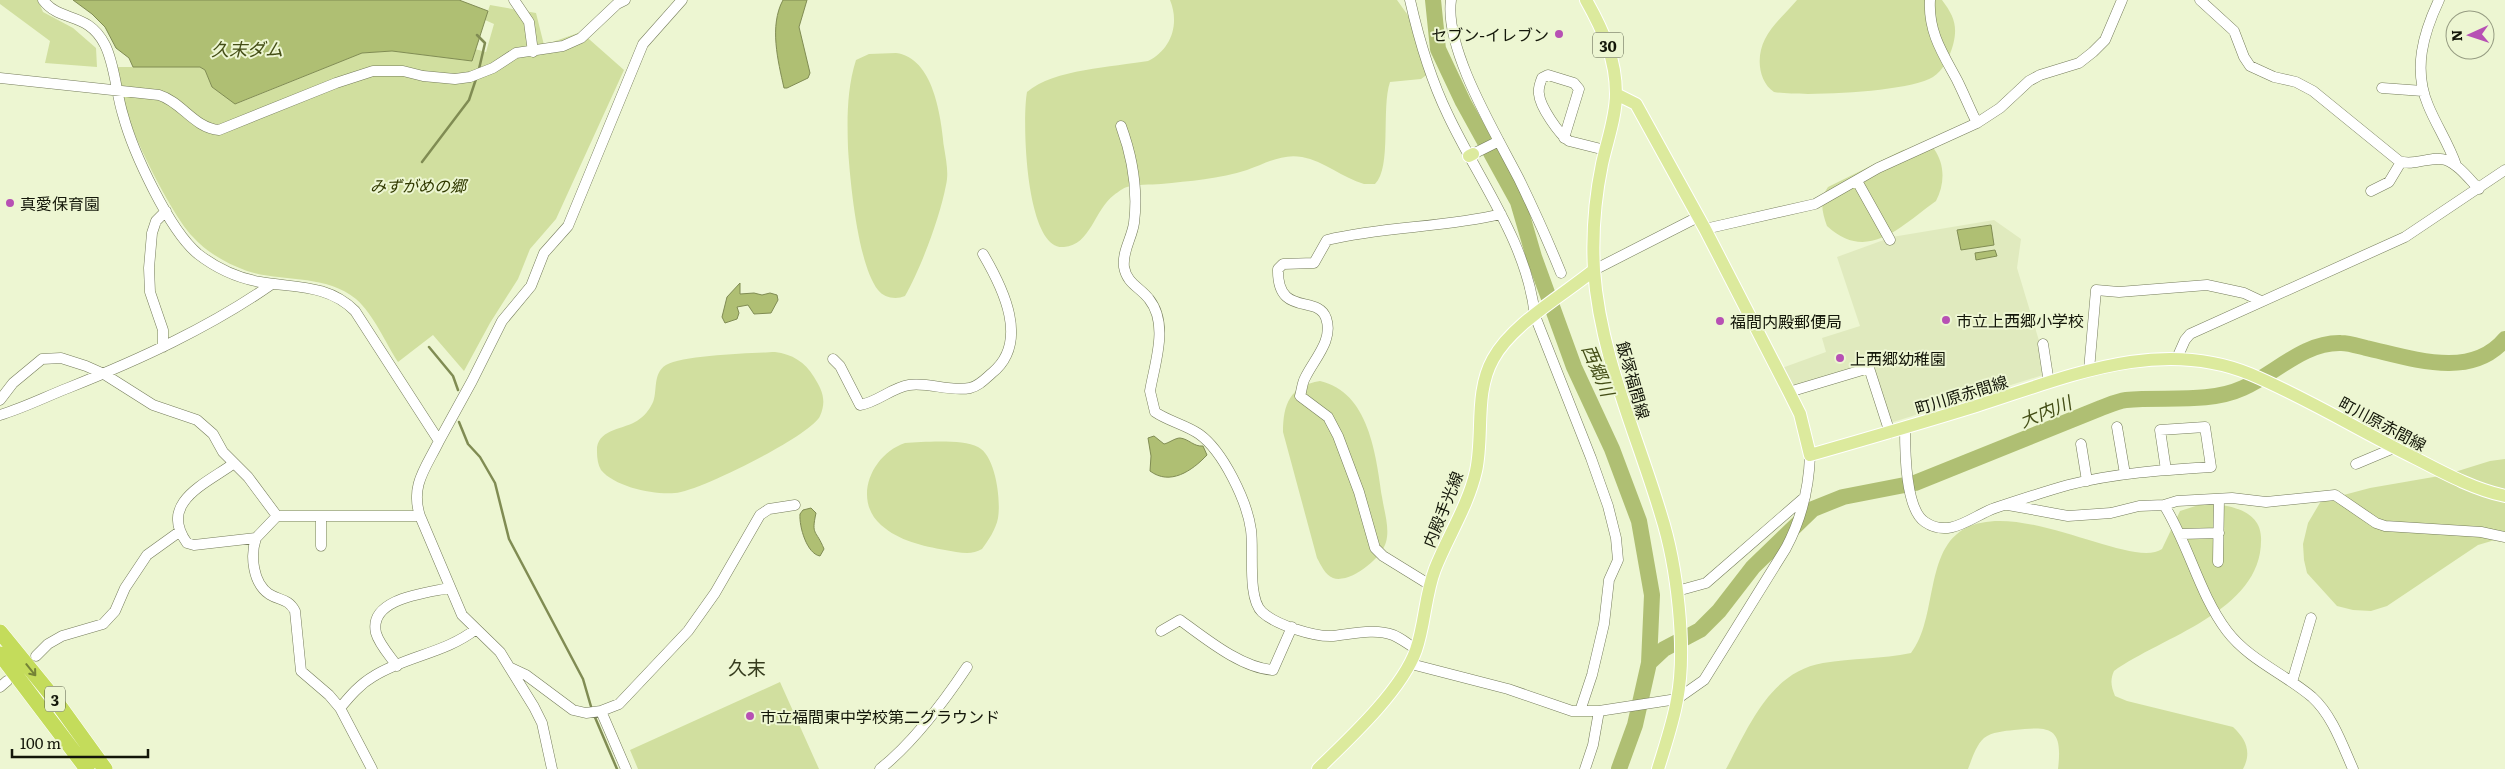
<svg xmlns="http://www.w3.org/2000/svg" width="2505" height="769" viewBox="0 0 2505 769" font-family="Literata,'Noto Sans JP',serif">
<style>
.built{fill:#e0eabe}
.green{fill:#d1df9f}
.water{fill:#afbf73;stroke:#808c53}
.lines{fill:none;stroke-linecap:round;stroke-linejoin:round}
.stream{stroke:#808c53;stroke-width:2.5}
.river{stroke:#afbf73;stroke-width:16}
.minor-casing{stroke:#757c5b;stroke-width:11}
.major-casing{stroke:#fff;stroke-width:14}
.highway-casing{stroke:#fff;stroke-width:16}
.minor{stroke:#fff;stroke-width:10}
.major{stroke:#dcea9d;stroke-width:12}
.highway{stroke:#c4dc5b;stroke-width:15}
.oneway{stroke:#748336}
.poi-dot{fill:#b750b4;stroke:#edf6d2;stroke-width:2}
.labels{text-anchor:middle;dominant-baseline:central;stroke-width:4;stroke-linejoin:round;paint-order:stroke}
.shield{fill:#edf6d2;stroke:#545945;stroke-width:1}
.shield-label{font-size:15px;font-weight:bold;fill:#131609}
.poi-label{font-size:16px;fill:#131609;stroke:#edf6d2;text-anchor:start}
.park-label{font-size:16px;font-style:italic;fill:#313a00;stroke:#edf6d2}
.street-label{font-size:16px;fill:#131609;stroke:#edf6d2}
.water-label{font-size:18px;font-style:italic;fill:#444e16;stroke:#edf6d2}
.quarter-label{font-size:19px;fill:#363c1e;stroke:#edf6d2}
</style>
<rect width="100%" height="100%" fill="#edf6d2"/>
<!-- built -->
<path class="built" d="M1994 220 2021 239 2017 268 2040 344 2044 370 2043 375 1890 423 1872 365 1796 386 1791 384 1782 368 1826 352 1822 338 1860 326 1837 257 1892 237Z"/>
<!-- green -->
<path class="green" d="M0 0H38L43 12 73 28 96 48 97 67 45 63 50 41 0 4Z
M1170 0H1397L1422 35 1428 74 1421 79 1390 82C1381 108 1392 168 1375 184H1364C1343 178 1324 161 1302 157 1282 153 1265 164 1247 170 1220 179 1189 181 1161 184 1150 185 1137 184 1127 187 1123 188 1118 192 1114 195 1094 210 1091 245 1064 247 1025 251 1022 118 1027 92 1054 69 1113 67 1148 61 1171 50 1180 24 1170 0Z
M1797 0H1942C1954 16 1958 26 1953 45 1950 56 1943 71 1933 77 1909 92 1804 97 1774 92 1758 81 1756 56 1765 39 1772 25 1787 12 1797 0Z
M490 5 536 13 544 45 581 32 624 70 556 219 530 249 518 279 490 323 464 371 433 335 398 362C385 342 374 315 356 299 326 274 282 282 247 271 228 264 207 253 193 237 172 215 137 144 127 114 122 98 121 82 115 67H200L205 70 212 87 236 104 362 53 392 51 472 61 475 49 486 52 494 24 485 20Z
M896 53C934 58 941 117 944 147 946 160 949 173 946 185 940 217 921 268 905 296 896 300 884 298 878 290 858 265 850 181 848 148 847 119 847 88 856 60L869 54Z
M1925 147 1934 149C1945 164 1945 184 1936 201 1902 225 1868 264 1827 226 1822 212 1819 199 1828 187L1903 150Z
M775 352C792 354 805 362 814 377 822 390 827 400 820 416 812 435 698 492 675 493 654 495 615 487 601 470 598 465 597 458 597 452 596 430 620 430 635 422 641 419 648 412 651 406 659 395 651 374 666 365 683 355 752 353 775 352Z
M1320 381C1369 392 1376 455 1382 497 1384 511 1390 528 1386 542 1382 558 1350 584 1333 578 1325 575 1321 565 1317 558L1283 432C1283 404 1290 386 1320 381Z
M905 443C924 442 962 439 978 447 996 456 1001 501 998 518 996 529 988 541 982 549 971 556 958 552 945 550 923 546 899 541 881 525 852 499 872 454 905 443Z
M2505 459V537L2478 545 2387 606 2371 611 2353 610 2337 606 2307 573 2304 560 2303 544 2308 523 2321 501 2370 488 2445 475 2490 461Z
M2205 503C2227 505 2260 509 2261 537 2264 611 2162 636 2114 671 2110 680 2111 686 2115 696L2127 701 2233 727C2246 739 2252 752 2243 769H2058C2063 727 2051 726 2014 730 2004 731 1992 732 1984 738 1976 745 1972 759 1968 769H1726C1749 726 1770 672 1823 663 1852 658 1882 659 1911 653 1938 619 1924 549 1966 528 2022 499 2132 570 2162 549L2180 511Z
M780 682 819 769H638L630 750Z"/>
<!-- water -->
<path class="water" d="M73 0H459L488 11 472 61 392 51 362 53 235 104 212 87 205 70 200 67H133L129 58 116 48 105 27 92 14Z
M783 0H807L799 27 810 73 808 78 787 88H784C778 61 769 26 783 0Z
M1991 225 1994 245 1961 250 1957 230Z
M1995 250 1997 256 1976 260 1975 253Z
M740 283V294L754 293 762 295 770 293 777 295 778 300 771 313 754 314 748 305 737 307 739 313 737 319 725 323 722 317 727 297Z
M1154 436 1164 444C1169 443 1175 438 1180 438 1189 439 1194 447 1203 446L1207 455C1192 471 1170 486 1150 471L1151 456 1148 438Z
M811 508 816 513C811 536 816 529 824 549L820 556C807 554 799 527 800 514L803 510Z"/>
<g class="lines">
<!-- stream -->
<path class="stream" d="M477 35 485 43 479 69
M422 162 469 100 476 79
M429 347 453 376 458 390
M459 422 468 444 480 457 495 483 509 539 583 679 592 710
M594 715 617 769"/>
<!-- river -->
<path class="river" d="M1433 0 1438 49 1463 102 1518 202 1534 257 1574 367 1612 449 1639 521 1652 595 1649 663 1635 725 1619 769
M1649 663 1664 649 1700 630 1719 611 1753 567 1813 509 1843 497 1915 483 2101 408C2109 405 2118 401 2126 400 2164 396 2208 404 2243 388 2275 374 2303 342 2341 343 2349 343 2358 346 2366 348 2411 358 2471 380 2505 339"/>
<defs>
<path id="minor" d="M43 0C60 23 88 11 105 45 115 65 116 93 123 115 133 152 169 230 198 254 216 268 238 278 260 282 295 288 328 284 355 311L439 441C426 468 410 485 420 516L462 615 500 652 534 707 542 723 552 769
M514 0 529 22 533 52
M1410 0C1419 40 1430 78 1448 115 1479 181 1527 242 1535 316L1591 458 1608 506 1616 538 1618 560 1609 580 1604 624 1592 675 1580 711
M1451 0C1444 49 1496 134 1519 179 1534 210 1548 241 1561 273
M1930 0C1928 32 1943 54 1957 80 1964 94 1970 109 1977 123
M2200 0 2234 31 2244 57 2250 66 2274 77 2296 82 2313 91 2399 161C2414 167 2432 155 2446 160 2459 165 2469 179 2479 189
M2439 0C2423 34 2413 69 2428 105 2436 125 2449 144 2456 165
M0 78 159 95C182 102 194 128 219 130L336 83 373 71H403L423 76 455 79 470 77 493 68 516 53 563 46 581 38 617 4 625 0
M2382 88 2423 91
M1121 126C1132 156 1138 191 1134 223 1132 238 1122 251 1124 267 1127 284 1140 287 1149 299 1169 324 1155 362 1150 391L1155 412C1168 421 1186 425 1199 434 1223 451 1247 501 1251 530 1254 550 1247 598 1262 612 1276 625 1314 637 1333 636 1352 634 1375 628 1393 635 1401 638 1409 645 1416 649
M1564 138 1579 89 1574 83 1548 75 1542 78C1540 83 1538 89 1539 94 1540 107 1559 134 1569 141L1605 150
M1473 154 1499 141
M1857 181 1890 240
M2371 191 2389 182 2401 162
M1705 229 1815 204 1878 168 1977 123 2000 108 2029 81 2040 75 2079 63 2093 52 2105 40 2122 0
M1594 270 1698 217
M2043 344 2049 383
M163 347V330L150 292 149 268 152 233 156 221 166 211
M2177 358 2185 340 2190 334 2405 237 2505 170
M833 359 840 366 860 405C878 402 891 388 909 385 929 382 950 392 970 388 979 386 985 379 992 373 1030 342 1003 288 983 254
M2089 370 2096 290 2119 292 2207 285 2244 293 2261 301
M1789 392 1869 368 1890 433
M0 400 13 383 42 359 61 358 86 366 104 374 153 405 197 420 213 434 223 452 248 477 277 516
M0 415C23 408 45 397 68 388 138 360 209 328 272 284
M2117 427 2125 474
M1905 428C1905 450 1905 509 1925 522 1950 539 1972 516 1995 508 2019 500 2043 492 2068 485 2115 473 2163 470 2211 467L2205 427 2160 430 2166 470
M439 441 472 381 502 321 531 286 544 253 568 226 643 44 682 0
M2081 444 2087 481
M233 464C205 484 158 503 187 543L194 545 256 538 277 516H420
M2356 464 2394 448
M2008 505 2068 516 2111 513 2139 506 2164 505 2177 501 2232 498 2266 502 2335 495 2376 523 2385 526 2481 532 2505 537
M2164 505C2189 545 2199 594 2227 631 2249 660 2285 674 2312 697 2332 715 2342 744 2353 769
M321 516V546
M2180 534 2219 533
M256 538C250 556 253 583 269 594 280 601 288 598 295 611L301 671 329 695 340 708 372 769
M2218 562 2219 499
M1430 585 1383 556 1375 548 1359 492 1338 436 1328 417 1300 396C1302 390 1302 383 1305 378 1314 359 1334 340 1326 318 1318 294 1277 318 1278 269L1283 264 1314 263 1327 240C1384 226 1444 228 1501 214
M1677 591 1706 583 1805 497
M1161 631 1180 620C1205 638 1241 668 1273 670L1292 627
M36 656 48 644 62 636 103 624 115 611 125 588 147 555 179 532
M1411 664 1508 689 1572 711H1599L1677 699 1704 680 1786 548C1802 518 1809 488 1810 455
M397 666C390 656 379 644 376 633 368 598 427 593 449 588
M511 668 526 675 573 710 586 713 601 711 619 704 688 631 715 593 760 515 769 509 795 505
M2292 682 2311 618
M0 687 7 681
M340 708C350 696 360 684 374 676 406 656 446 653 476 629
M601 711 626 769
M880 769C914 742 943 703 967 667
M1585 769 1593 745 1599 711"/>
<path id="major" d="M1586 0C1603 30 1616 59 1616 94 1616 117 1607 141 1602 164 1595 198 1592 235 1594 270 1600 356 1637 434 1661 515 1677 565 1687 649 1677 700 1673 723 1665 746 1658 769
M1616 94 1636 104 1705 229 1789 392 1800 414 1810 455C1866 439 1921 423 1976 406 2065 378 2158 336 2250 374 2307 398 2360 431 2415 458 2444 473 2473 489 2505 496
M1469 156 1473 154
M1318 769C1349 739 1402 690 1416 650 1425 624 1425 595 1435 569 1448 536 1468 506 1476 471 1484 435 1474 393 1493 359 1512 324 1562 296 1594 270"/>
<path id="highway" d="M0 632 53 697 105 769
M0 654 87 769"/>
</defs>
<!-- minor casing -->
<use href="#minor" class="minor-casing"/>
<!-- major casing -->
<use href="#major" class="major-casing"/>
<!-- highway casing -->
<use href="#highway" class="highway-casing"/>
<!-- minor -->
<use href="#minor" class="minor"/>
<!-- major -->
<use href="#major" class="major"/>
<!-- highway -->
<use href="#highway" class="highway"/>
</g>
<!-- one-way arrows -->
<defs><path id="oneway-shaft" d="M-6 0H5M1.5-3L5.5 0L1.5 3" fill="none" stroke-width="1.6" stroke-linecap="round" stroke-linejoin="round" transform="scale(1.25)"/></defs>
<use class="oneway" href="#oneway-shaft" transform="translate(31 670) rotate(51)"/>
<!-- markers -->
<g class="poi-dot">
<circle cx="1559" cy="34" r="5"/>
<circle cx="10" cy="203" r="5"/>
<circle cx="1946" cy="320" r="5"/>
<circle cx="1720" cy="321" r="5"/>
<circle cx="1840" cy="358" r="5"/>
<circle cx="750" cy="716" r="5"/>
</g>
<g class="labels">
<!-- shield labels -->
<g class="shield">
<rect x="1593" y="32.5" width="30" height="25" rx="4"/>
<rect x="45" y="686.5" width="20" height="25" rx="4"/>
</g>
<g class="shield-label">
<text x="1608" y="45">30</text>
<text x="55" y="699">3</text>
</g>
<!-- poi labels -->
<g class="poi-label">
<text x="1549" y="34" text-anchor="end">セブン-イレブン</text>
<text x="20" y="203">真愛保育園</text>
<text x="1956" y="320">市立上西郷小学校</text>
<text x="1730" y="321">福間内殿郵便局</text>
<text x="1850" y="358">上西郷幼稚園</text>
<text x="760" y="716">市立福間東中学校第二グラウンド</text>
</g>
<!-- park labels -->
<g class="park-label">
<text x="418" y="185">みずがめの郷</text>
</g>
<!-- street labels -->
<g class="street-label">
<text transform="translate(1634 380) rotate(74)">飯塚福間線</text>
<text transform="translate(1961 394) rotate(-17)">町川原赤間線</text>
<text transform="translate(2383 423) rotate(28)">町川原赤間線</text>
<text transform="translate(1442 509) rotate(-68)">内殿手光線</text>
</g>
<!-- water labels -->
<g class="water-label">
<text x="247" y="48">久末ダム</text>
<text transform="translate(1599 370) rotate(67)">西郷川</text>
<text transform="translate(2045 411) rotate(-22)">大内川</text>
</g>
<!-- quarter labels -->
<g class="quarter-label">
<text x="747" y="667">久末</text>
</g>
</g>
<!-- north arrow -->
<g transform="translate(2470 35) rotate(267)"><circle r="24" fill="#edf6d2" stroke="#969c82"/>
<path d="M0-4L9 19L0 12L-9 19Z" fill="#b750b4"/>
<text y="-8" font-size="14" font-weight="bold" text-anchor="middle" fill="#131609">N</text>
</g>
<!-- scale -->
<path d="M12 749v8h136v-8" fill="none" stroke="#131609" stroke-width="2.5"/>
<text x="20" y="749" font-size="15" fill="#131609" stroke="#edf6d2" stroke-width="4" paint-order="stroke">100 m</text>
</svg>
